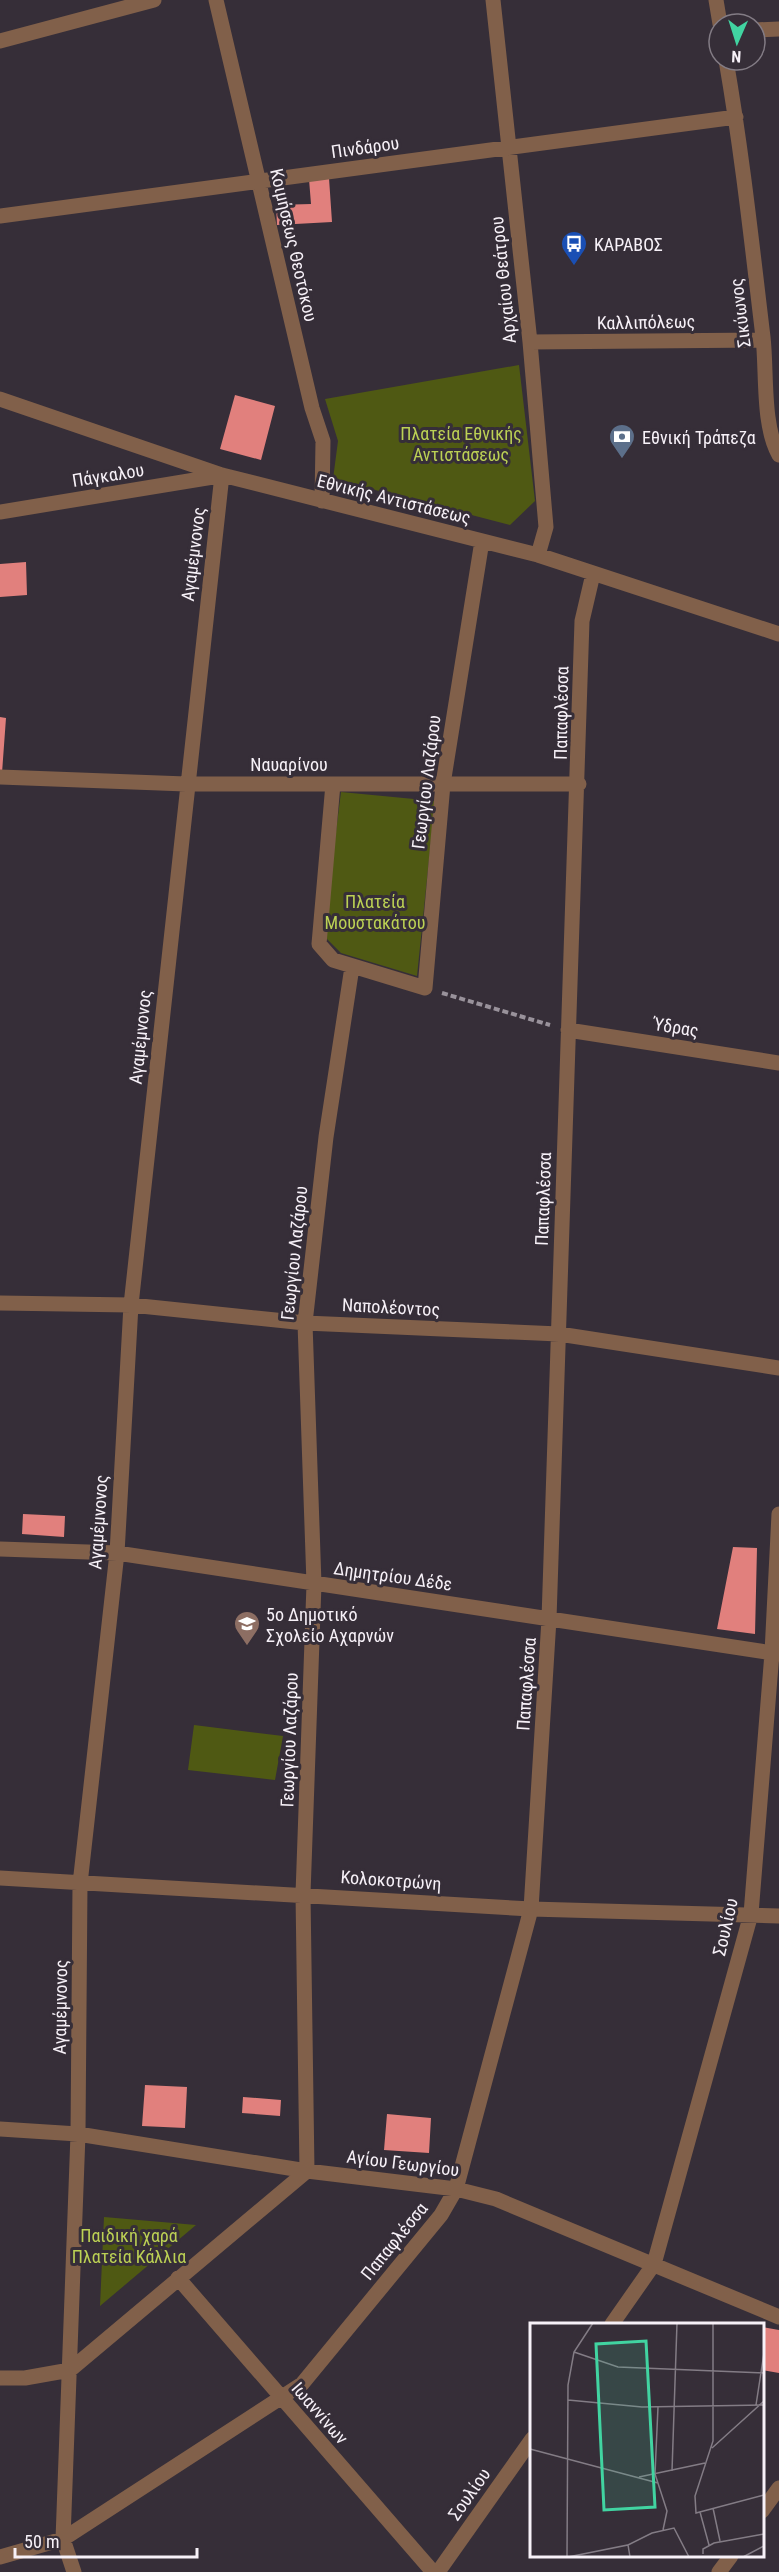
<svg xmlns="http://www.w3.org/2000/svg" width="779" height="2572" viewBox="0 0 779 2572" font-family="'Roboto Condensed',sans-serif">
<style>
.green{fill:#4f5913}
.building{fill:#e1807d}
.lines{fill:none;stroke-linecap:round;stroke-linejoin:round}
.path{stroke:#99929b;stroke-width:4;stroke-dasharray:6 3;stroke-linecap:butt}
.minor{stroke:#81604a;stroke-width:15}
.labels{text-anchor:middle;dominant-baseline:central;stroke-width:6;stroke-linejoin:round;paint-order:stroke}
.street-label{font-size:18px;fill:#f7f1f8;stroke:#362e38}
.poi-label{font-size:18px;fill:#f7f1f8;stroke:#362e38;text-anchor:start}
.park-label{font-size:18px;fill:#bcd154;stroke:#362e38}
.inset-road{fill:none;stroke:#837c85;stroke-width:1.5}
.view{fill:#41d4a1;fill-opacity:0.15;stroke:#41d4a1;stroke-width:3}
.inset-edge{fill:none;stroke:#f7f1f8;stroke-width:3}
</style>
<rect width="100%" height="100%" fill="#362e38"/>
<!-- green -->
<path class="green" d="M519 365 535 501 510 525 333 479 338 441 325 399Z
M341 792 435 801 417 976 341 953 323 935Z
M194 1725 283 1736 275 1780 188 1770Z
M104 2217 196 2225 100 2306Z"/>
<!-- building -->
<path class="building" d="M329 178 332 222 277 225 276 205 311 204 309 179Z
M235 395 275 406 261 460 220 449Z
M26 562 27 595 0 597V564Z
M0 717 6 718 2 773H0Z
M23 1514 65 1516 64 1537 22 1534Z
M733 1547 757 1548 755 1634 717 1629Z
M145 2085 187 2087 185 2128 142 2126Z
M243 2097 281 2100 280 2116 242 2113Z
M387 2114 431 2118 429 2153 384 2150Z
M762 2327 779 2330V2373L762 2370Z"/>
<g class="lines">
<!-- path -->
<path class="path" d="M442 993 550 1025"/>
<!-- minor -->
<path class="minor" d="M216 0 312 408 323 441 322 501
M493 0 530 342 546 527 538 555
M716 0 720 24
M755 30 779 29
M0 41 154 0
M726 60C742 152 752 245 763 337 767 372 762 425 779 455
M0 216 736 117
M530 342 763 340
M0 399 222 475 538 555 779 634
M0 512 219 476
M0 777 186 784H579
M333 784 319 944 333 960 425 988 443 784 482 541
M568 1030 779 1063
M0 1303 131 1305 305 1323 559 1334 779 1368
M0 1549 117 1553 779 1654
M0 1878 531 1909 779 1916
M0 2129 78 2134 307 2171 456 2189 496 2199 779 2317
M178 2278 433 2572
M612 2324 654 2264 751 1914 772 1653 779 1514
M0 2378H25L70 2370 307 2171 303 1894 314 1584 305 1323 326 1137 352 967
M762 2511 779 2488
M0 2557 63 2539 302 2384 441 2215 456 2189 531 1909 549 1619 582 621 593 574
M74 2572 63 2539 78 2134 80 1884 117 1553 131 1305 222 475
M438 2572 532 2439
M719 2572 731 2556"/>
</g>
<!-- icons -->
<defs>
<symbol id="bus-pin" viewBox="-11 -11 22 30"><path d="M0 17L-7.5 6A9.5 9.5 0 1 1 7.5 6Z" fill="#1a4fb4" stroke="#362e38"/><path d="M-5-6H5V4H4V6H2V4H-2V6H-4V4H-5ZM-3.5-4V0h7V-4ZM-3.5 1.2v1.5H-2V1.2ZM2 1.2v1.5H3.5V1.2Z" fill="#fff"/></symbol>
<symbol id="bank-pin" viewBox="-11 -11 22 30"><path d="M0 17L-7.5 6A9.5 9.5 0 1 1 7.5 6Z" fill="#5c6f8a" stroke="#362e38"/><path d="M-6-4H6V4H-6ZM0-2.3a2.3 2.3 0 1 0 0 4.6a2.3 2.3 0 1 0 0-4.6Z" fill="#fff"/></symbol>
<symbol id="school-pin" viewBox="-11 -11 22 30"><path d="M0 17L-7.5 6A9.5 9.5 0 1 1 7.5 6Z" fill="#8d6e63" stroke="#362e38"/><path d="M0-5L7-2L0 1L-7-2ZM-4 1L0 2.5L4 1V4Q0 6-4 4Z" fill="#fff"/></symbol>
</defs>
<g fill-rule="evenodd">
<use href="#bus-pin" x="559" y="229" width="30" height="40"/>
<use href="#bank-pin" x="607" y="422" width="30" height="40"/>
<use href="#school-pin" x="232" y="1609" width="30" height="40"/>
</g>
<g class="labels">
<!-- street labels -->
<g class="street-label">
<text transform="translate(365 147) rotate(-8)">Πινδάρου</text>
<text transform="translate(294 245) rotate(77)">Κοιμήσεως Θεοτόκου</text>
<text transform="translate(503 280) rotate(-96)">Αρχαίου Θεάτρου</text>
<text transform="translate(740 313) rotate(-97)">Σικύωνος</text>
<text transform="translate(646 322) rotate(-1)">Καλλιπόλεως</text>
<text transform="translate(108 475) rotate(-9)">Πάγκαλου</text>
<text transform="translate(394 499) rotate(14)">Εθνικής Αντιστάσεως</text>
<text transform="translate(193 554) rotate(-83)">Αγαμέμνονος</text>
<text transform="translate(561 713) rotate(-89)">Παπαφλέσσα</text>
<text x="289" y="764">Ναυαρίνου</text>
<text transform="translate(426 782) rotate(-83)">Γεωργίου Λαζάρου</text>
<text transform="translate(676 1027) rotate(9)">Ύδρας</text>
<text transform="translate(140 1037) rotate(-84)">Αγαμέμνονος</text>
<text transform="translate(543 1199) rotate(-88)">Παπαφλέσσα</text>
<text transform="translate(294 1253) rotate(-84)">Γεωργίου Λαζάρου</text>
<text transform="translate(391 1307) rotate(3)">Ναπολέοντος</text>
<text transform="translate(98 1522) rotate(-86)">Αγαμέμνονος</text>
<text transform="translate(393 1576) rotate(8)">Δημητρίου Δέδε</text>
<text transform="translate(526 1684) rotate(-86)">Παπαφλέσσα</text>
<text transform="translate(289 1740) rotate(-88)">Γεωργίου Λαζάρου</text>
<text transform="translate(391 1880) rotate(4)">Κολοκοτρώνη</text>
<text transform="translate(725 1927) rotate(-77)">Σουλίου</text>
<text transform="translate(60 2007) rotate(-89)">Αγαμέμνονος</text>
<text transform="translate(403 2163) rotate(7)">Αγίου Γεωργίου</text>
<text transform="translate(394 2241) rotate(-51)">Παπαφλέσσα</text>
<text transform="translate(320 2413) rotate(49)">Ιωαννίνων</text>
<text transform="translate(469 2494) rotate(-55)">Σουλίου</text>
</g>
<!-- poi labels -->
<g class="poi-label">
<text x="594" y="244">ΚΑΡΑΒΟΣ</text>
<text x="642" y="437">Εθνική Τράπεζα</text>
<text x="266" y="1614">5ο Δημοτικό<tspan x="266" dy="21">Σχολείο Αχαρνών</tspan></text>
</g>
<!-- park labels -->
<g class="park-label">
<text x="461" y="433">Πλατεία Εθνικής<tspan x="461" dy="21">Αντιστάσεως</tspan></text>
<text x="375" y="901">Πλατεία<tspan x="375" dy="21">Μουστακάτου</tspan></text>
<text x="129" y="2235">Παιδική χαρά<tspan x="129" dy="21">Πλατεία Κάλλια</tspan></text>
</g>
</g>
<!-- overview -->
<g transform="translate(530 2323)">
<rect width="234" height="234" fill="#362e38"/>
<path class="inset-road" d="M183 0V118L165 173 166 190 234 172M44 29 88 44 234 50M38 77 112 84 234 82M226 82 234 30M128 84 125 151 137 188 133 207M182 125 234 78M0 126 128 160M142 148 147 0M109 154 175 140M183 185 190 218M170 189 179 222M98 222 122 210 144 205 159 234M173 231V226L184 220 234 211M37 234 38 62 44 29 63 0M38 234 98 222 100 234M213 234 234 223"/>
<path class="view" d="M116 18 125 184 74 187 66 21Z"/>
<rect width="234" height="234" class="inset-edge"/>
</g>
<!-- north arrow -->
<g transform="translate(737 42) rotate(183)"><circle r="28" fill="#362e38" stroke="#837c85" stroke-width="1.5"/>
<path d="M0-4.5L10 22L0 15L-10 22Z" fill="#41d4a1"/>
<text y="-9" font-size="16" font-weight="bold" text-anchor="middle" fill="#f7f1f8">N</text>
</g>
<!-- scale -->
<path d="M15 2548v9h182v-9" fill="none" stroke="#f7f1f8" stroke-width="3"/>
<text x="24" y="2548" font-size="18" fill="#f7f1f8" stroke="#362e38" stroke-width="4.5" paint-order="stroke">50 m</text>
</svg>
